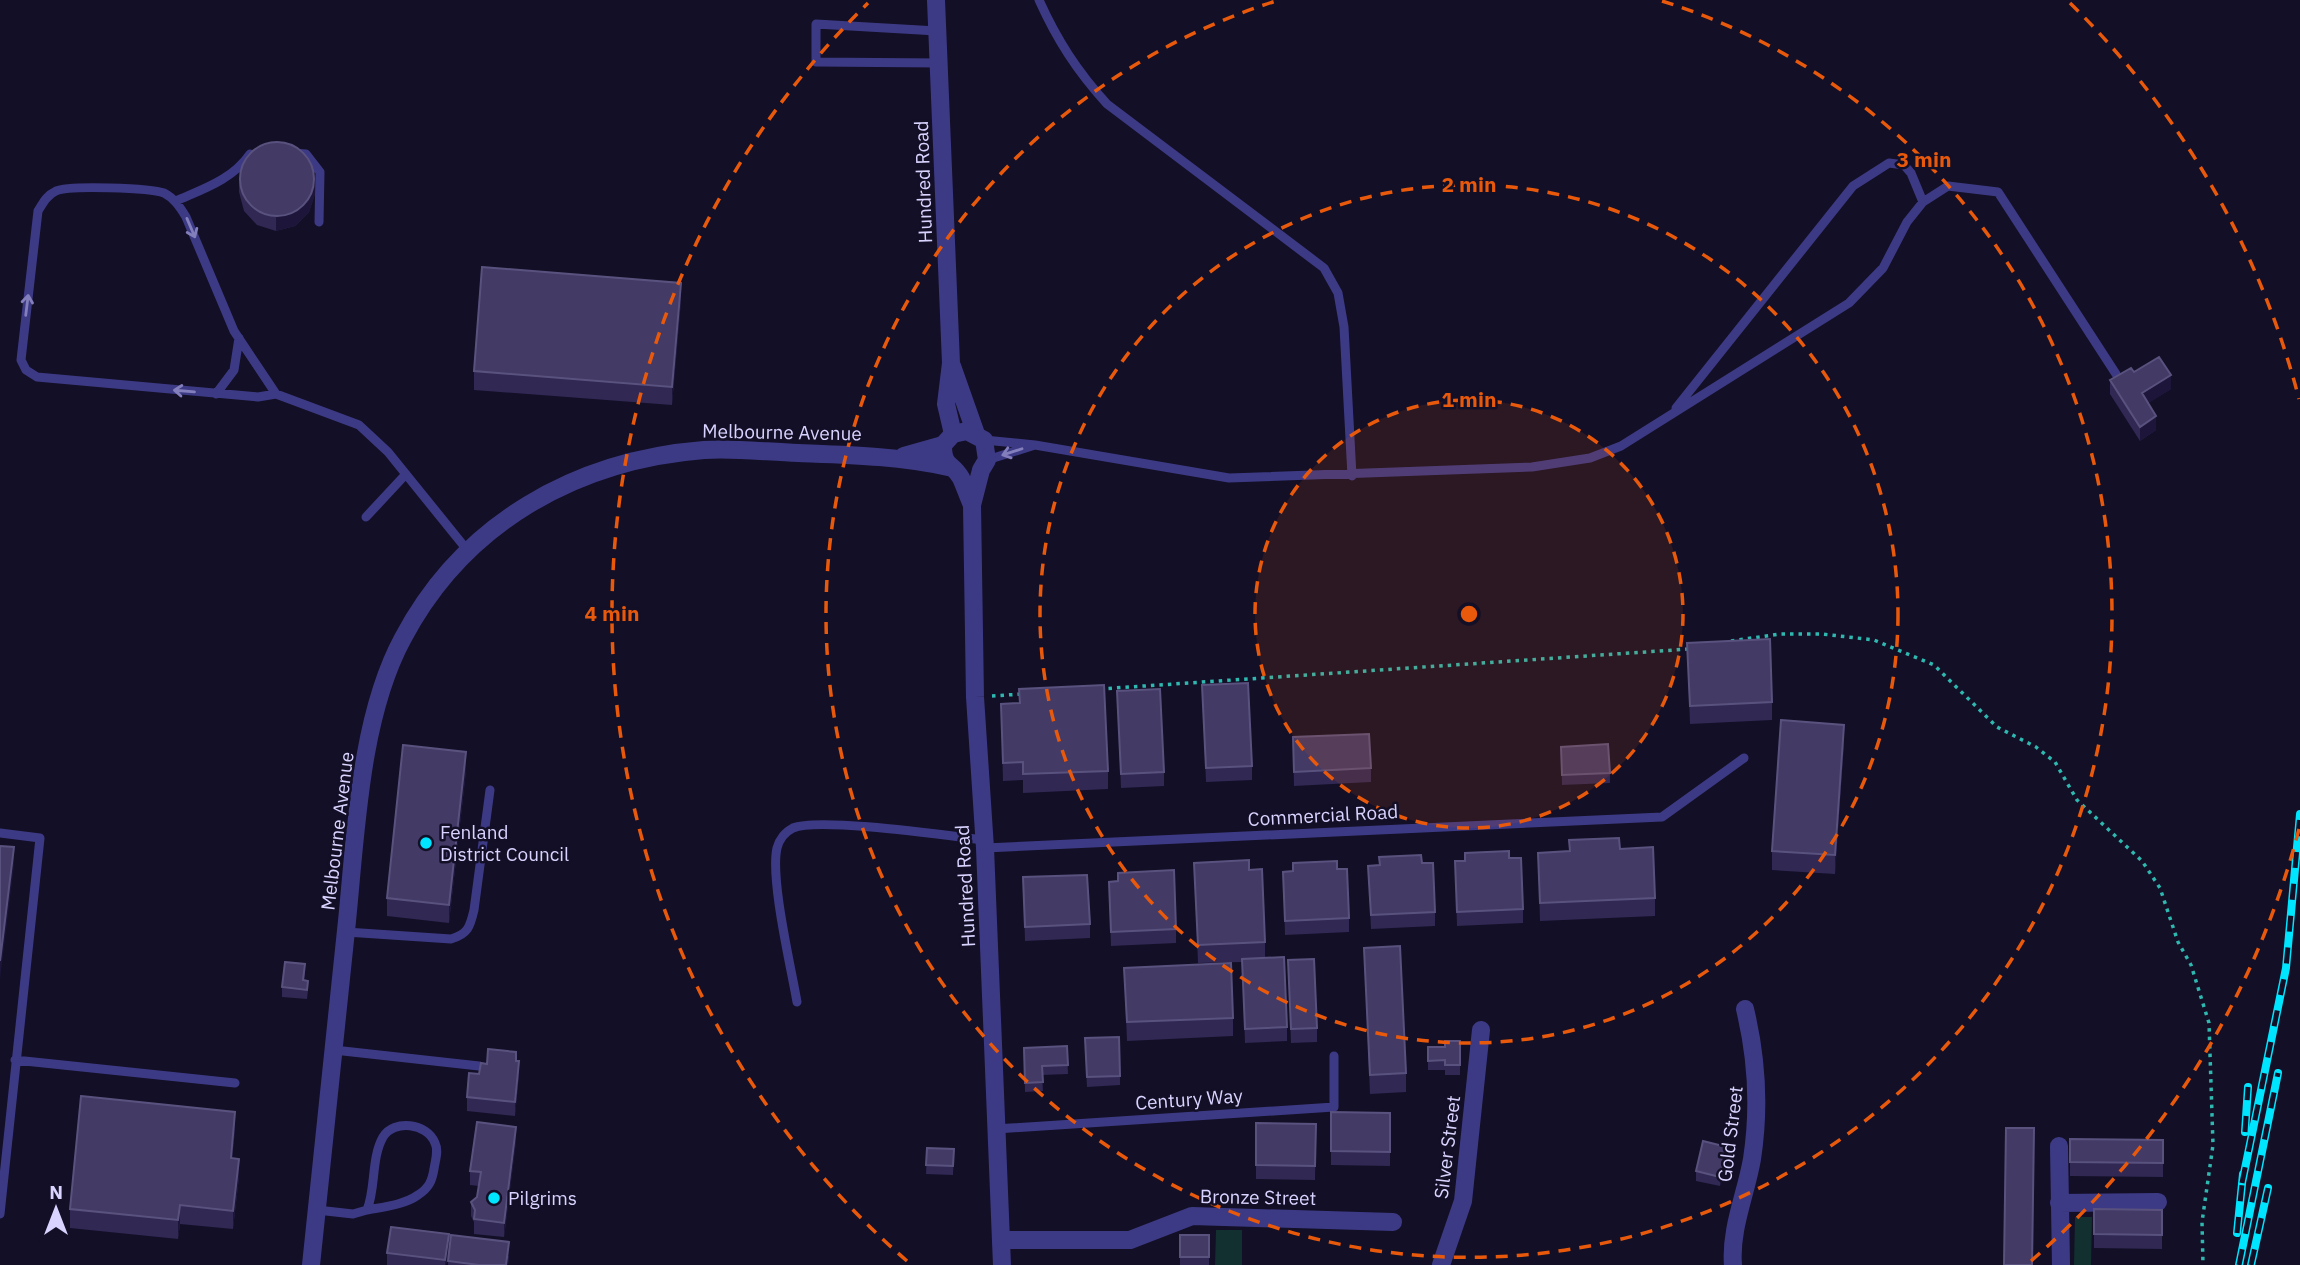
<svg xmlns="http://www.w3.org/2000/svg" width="2300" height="1265" viewBox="0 0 2300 1265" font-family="'IBM Plex Sans',sans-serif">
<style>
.green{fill:#12302f}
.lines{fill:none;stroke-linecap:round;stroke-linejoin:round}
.path{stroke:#2fb8b0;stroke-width:3.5;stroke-dasharray:3.5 5;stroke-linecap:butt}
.service{stroke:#3d3a85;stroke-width:9}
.minor{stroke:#3d3a85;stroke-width:18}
.tertiary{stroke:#3d3a85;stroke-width:18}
.rail-casing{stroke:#00e5ff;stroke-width:8}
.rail{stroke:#130f26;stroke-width:5;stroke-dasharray:16;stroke-linecap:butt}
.wall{fill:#312854}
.shaded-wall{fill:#1d163a}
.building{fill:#433a66;stroke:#5a527e;stroke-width:2}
.oneway{stroke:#837fbc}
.ring{fill:none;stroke:#e8590c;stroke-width:3.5;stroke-dasharray:12 9}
.poi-dot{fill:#00e5ff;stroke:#130f26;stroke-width:2.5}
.labels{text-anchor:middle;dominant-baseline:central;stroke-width:5;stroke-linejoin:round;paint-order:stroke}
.street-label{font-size:19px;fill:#d9d4ff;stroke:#130f26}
.poi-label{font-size:19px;fill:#d9d4ff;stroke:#130f26;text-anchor:start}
.centre{fill:#e8590c;stroke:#130f26;stroke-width:3.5}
.ring-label{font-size:21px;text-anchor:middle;font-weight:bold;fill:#e8590c;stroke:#130f26;stroke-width:5;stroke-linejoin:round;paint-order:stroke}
</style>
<rect width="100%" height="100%" fill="#130f26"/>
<!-- green -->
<path class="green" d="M2075 1217H2092L2091 1265H2074Z
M1216 1230H1242V1265H1215Z"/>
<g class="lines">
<!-- path -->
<path class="path" d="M1731 641 1780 634H1822L1874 640 1934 665 1997 727 2036 747 2055 762 2077 800 2142 861 2160 888 2178 942 2191 965 2209 1023 2213 1145 2202 1222 2203 1265
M1100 689 1689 649
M992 696 1022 694"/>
<!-- service -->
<path class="service" d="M1039 0C1057 40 1077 71 1107 104L1324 268 1338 293 1344 327 1352 476
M937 31 816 24V62L939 63
M294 153 306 154 320 172 319 222
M176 201C203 189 232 180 250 154
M216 394 234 370 239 338
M276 394 234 331 186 217C180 207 174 198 164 193 151 188 68 185 56 191 47 195 43 203 38 211L21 360 26 370 37 377 258 397 276 394 359 425 388 452 468 551
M1676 408 1853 186 1889 163 1904 165 1911 173 1923 202
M984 440 1035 445 987 460
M1035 445 1229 478 1532 467 1590 458 1621 446 1849 303 1883 268 1907 222 1923 202 1948 186 1998 192 2116 374
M366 517 406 474
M0 833 40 838 0 1214
M985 848 1662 817 1744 758
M346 932 451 939C468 934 470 927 474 910L490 790
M797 1002C791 967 770 879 777 848 779 840 785 832 793 828 819 817 950 836 985 840
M334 1050 479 1066
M15 1060 235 1083
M996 1129 1334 1107V1056
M317 1210 353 1214 367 1210C376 1188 371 1158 383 1137 394 1119 427 1123 435 1143 439 1151 435 1161 434 1169 432 1181 429 1188 418 1195 404 1205 383 1207 367 1210"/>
<!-- minor -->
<path class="minor" d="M936 0 951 363 946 404 953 434
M952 366 976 434
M904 456 943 445
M2059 1146 2061 1265
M2059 1203 2158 1202
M1001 1240H1130L1192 1216 1393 1222
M311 1265C323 1150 335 1035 347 921 356 832 360 717 403 638 464 523 576 460 704 450 735 448 767 452 798 453 849 455 898 456 948 467
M1441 1265 1463 1201 1481 1030
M1733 1265C1730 1229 1746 1194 1752 1159 1760 1107 1757 1059 1745 1009"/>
<!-- tertiary -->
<path class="tertiary" d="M972 505C968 496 965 487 961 478 952 462 943 468 943 445L953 434 967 431 984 440 987 460 981 470 972 505 975 697 985 848 1002 1265"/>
<defs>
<path id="rail" d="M2245 1132 2248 1087
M2242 1183 2286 968 2300 814
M2237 1233 2243 1174
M2239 1265 2278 1073
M2251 1265 2268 1188"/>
</defs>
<!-- rail casing -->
<use href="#rail" class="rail-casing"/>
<!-- rail -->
<use href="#rail" class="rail"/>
</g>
<!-- wall -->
<path class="wall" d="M239 178 315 194 309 212 295 226 276 231 257 225 244 211 239 192Z
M681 301 672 405 474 390V371Z
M2134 372 2171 389 2148 403 2156 430 2140 441 2110 394V380Z
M1687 643 1772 702V720L1690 724Z
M1202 685 1252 766V780L1206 782Z
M1019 689 1108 771V789L1023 793V780L1003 781 1001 704 1019 703Z
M1117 691 1164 772V786L1121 788Z
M1293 737 1371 768V782L1294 786Z
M1844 743 1835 874 1772 870V851Z
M1561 747 1610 773V783L1562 785Z
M466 771 449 923 387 916V898Z
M1620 849 1655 898V916L1540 921 1538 853Z
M1455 861 1523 909V923L1457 926Z
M1194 863 1249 870 1265 942V958L1287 1027V1041L1245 1043 1242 962 1198 963Z
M1422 863 1435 912V926L1371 929 1368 866Z
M1337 869 1349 918V932L1285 935 1283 872Z
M1023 877 1090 924V938L1025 941Z
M1118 881 1176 929V943L1111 946 1109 882Z
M1364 948 1406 1073V1092L1370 1094Z
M1288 960 1317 1028V1042L1291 1043Z
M1124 968 1233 1018V1036L1127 1041Z
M305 973 304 980 308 990 307 999 282 997V987Z
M1460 1041V1075H1445V1070H1428V1047H1445Z
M1067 1046 1068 1074 1042 1075 1043 1091 1025 1092 1024 1048Z
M1085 1048 1120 1076V1085L1087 1087Z
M516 1061 519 1075 515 1116 467 1111V1097L479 1074 487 1064Z
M1331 1112 1390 1113V1166L1331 1165Z
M1256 1123 1316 1124 1315 1180 1256 1179Z
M235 1130 232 1158 239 1177 233 1229 180 1224 178 1239 70 1228V1209Z
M2070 1139 2163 1140V1177L2070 1176Z
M516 1141 504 1237 474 1234V1222L471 1216V1202L477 1197 479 1186 470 1185V1171Z
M927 1148 954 1149 953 1175 926 1174Z
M1727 1156 1720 1186 1696 1181V1171Z
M2094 1209 2162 1210V1249L2094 1248Z
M1180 1235H1209V1265H1180Z
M449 1248 446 1265H387V1253Z
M509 1256 508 1265H448V1261Z"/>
<!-- shaded-wall -->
<path class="shaded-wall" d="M315 180V194L309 212 295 226 276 231V216Z
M681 283V301L672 405V387Z
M2171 375V389L2142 407V393Z
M2156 416V430L2140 441V427Z
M1844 725V743L1835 874V855Z
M466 752V771L449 923V905Z
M14 847V866L0 979V961Z
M519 1061V1075L515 1116V1102Z
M235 1112V1130L231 1176V1158Z
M516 1127V1141L504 1237V1223Z
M1727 1147V1156L1720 1186V1177Z
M239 1159V1177L233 1229V1211Z
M180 1205V1224L178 1239V1220Z
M449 1234V1248L446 1265H445Z
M509 1242 508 1265H506Z"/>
<!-- building -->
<path class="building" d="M240 179a37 37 0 1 1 74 0a37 37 0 1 1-74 0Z
M482 267 681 283 672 387 474 371Z
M2159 357 2171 375 2142 393 2156 416 2140 427 2110 380 2131 368 2134 372Z
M1770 639 1772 702 1690 706 1687 643Z
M1248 683 1252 766 1206 768 1202 685Z
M1104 685 1108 771 1023 774V762L1003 763 1001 704 1020 703 1019 689Z
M1160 689 1164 772 1121 774 1117 691Z
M1781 720 1844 725 1835 855 1772 851Z
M1369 734 1371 768 1294 772 1293 737Z
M1608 744 1610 773 1562 775 1561 747Z
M403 745 466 752 449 905 387 898Z
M1619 838 1620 849 1653 847 1655 898 1540 903 1538 853 1570 851 1569 840Z
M0 846 14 847 0 961Z
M1509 851V858H1521L1523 909 1457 912 1455 861H1465V853Z
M1421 855 1422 863H1433L1435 912 1371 915 1368 866 1380 865 1379 857Z
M1249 860V870L1262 869 1265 942 1198 945 1194 863Z
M1337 861V869H1347L1349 918 1285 921 1283 872 1293 871V863Z
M1174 870 1176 929 1111 932 1109 882 1118 881V873Z
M1087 875 1090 924 1025 927 1023 877Z
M1400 946 1406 1073 1370 1075 1364 948Z
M1284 957 1287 1027 1245 1029 1242 959Z
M1314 959 1317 1028 1291 1029 1288 960Z
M285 962 305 964 303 980 308 981 307 990 282 987Z
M1231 963 1233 1018 1127 1022 1124 968Z
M1119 1037 1120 1076 1087 1077 1085 1038Z
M1445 1041H1460V1065H1445V1060L1428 1061V1047H1445Z
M1067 1046 1068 1065 1042 1066 1043 1082 1025 1083 1024 1048Z
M488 1049 516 1052V1061H519L515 1102 467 1097 469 1073 479 1074 481 1063 487 1064Z
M81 1096 235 1112 231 1158 239 1159 233 1211 180 1205 178 1220 70 1209Z
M1331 1112 1390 1113V1152L1331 1151Z
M477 1122 516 1127 504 1223 474 1219 475 1210 471 1202 477 1197 481 1172 470 1171Z
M1256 1123 1316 1124 1315 1166 1256 1165Z
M2006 1128H2034L2032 1265H2004Z
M2070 1139 2163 1140V1163L2070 1162Z
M1703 1141 1727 1147 1720 1177 1696 1171Z
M927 1148 954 1149 953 1166 926 1165Z
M2094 1209 2162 1210V1235L2094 1234Z
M391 1227 449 1234 445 1260 387 1253Z
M451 1235 509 1242 506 1265H479L448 1261Z
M1180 1235H1209V1257H1180Z"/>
<!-- one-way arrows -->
<defs><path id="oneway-shaft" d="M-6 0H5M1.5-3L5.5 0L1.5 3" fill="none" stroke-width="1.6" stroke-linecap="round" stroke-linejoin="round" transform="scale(1.75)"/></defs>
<g class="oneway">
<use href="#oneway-shaft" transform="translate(191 228) rotate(67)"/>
<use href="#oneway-shaft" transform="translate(27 305) rotate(-83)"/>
<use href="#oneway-shaft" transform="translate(184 391) rotate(-175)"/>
<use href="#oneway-shaft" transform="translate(1012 452) rotate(162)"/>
</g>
<!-- distance rings -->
<circle cx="1469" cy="614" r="214" fill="#e8590c" fill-opacity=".12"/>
<g class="ring">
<circle cx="1469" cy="614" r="214"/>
<circle cx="1469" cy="614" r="429"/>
<path d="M1662 1A643 643 0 1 1 1276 1"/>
<path d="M2299 829A857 857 0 0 1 2031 1261M907 1261A857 857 0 0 1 868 3M2070 3A857 857 0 0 1 2299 399"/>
</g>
<!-- markers -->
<g class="poi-dot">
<circle cx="426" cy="843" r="7"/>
<circle cx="494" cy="1198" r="7"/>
</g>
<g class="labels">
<!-- street labels -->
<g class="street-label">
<text transform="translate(923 182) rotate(-92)">Hundred Road</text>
<text transform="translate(782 432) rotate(1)">Melbourne Avenue</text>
<text transform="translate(1323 815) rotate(-3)">Commercial Road</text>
<text transform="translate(337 831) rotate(-83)">Melbourne Avenue</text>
<text transform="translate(965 886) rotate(-93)">Hundred Road</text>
<text transform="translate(1189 1099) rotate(-4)">Century Way</text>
<text transform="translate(1730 1134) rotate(-83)">Gold Street</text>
<text transform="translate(1447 1147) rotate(-83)">Silver Street</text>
<text transform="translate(1258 1197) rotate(1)">Bronze Street</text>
</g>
<!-- poi labels -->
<g class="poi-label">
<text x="440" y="832">Fenland<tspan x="440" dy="22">District Council</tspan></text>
<text x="508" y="1198">Pilgrims</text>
</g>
</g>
<circle cx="1469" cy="614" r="10" class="centre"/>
<g class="ring-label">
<text x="1924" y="167">3 min</text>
<text x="1469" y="192">2 min</text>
<text x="1469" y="407">1 min</text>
<text x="612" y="621">4 min</text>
</g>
<!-- north arrow -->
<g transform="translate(56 1209)" stroke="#130f26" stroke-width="5" paint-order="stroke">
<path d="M0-5L12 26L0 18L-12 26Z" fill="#d9d4ff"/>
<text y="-10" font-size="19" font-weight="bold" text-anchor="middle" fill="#d9d4ff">N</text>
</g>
</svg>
